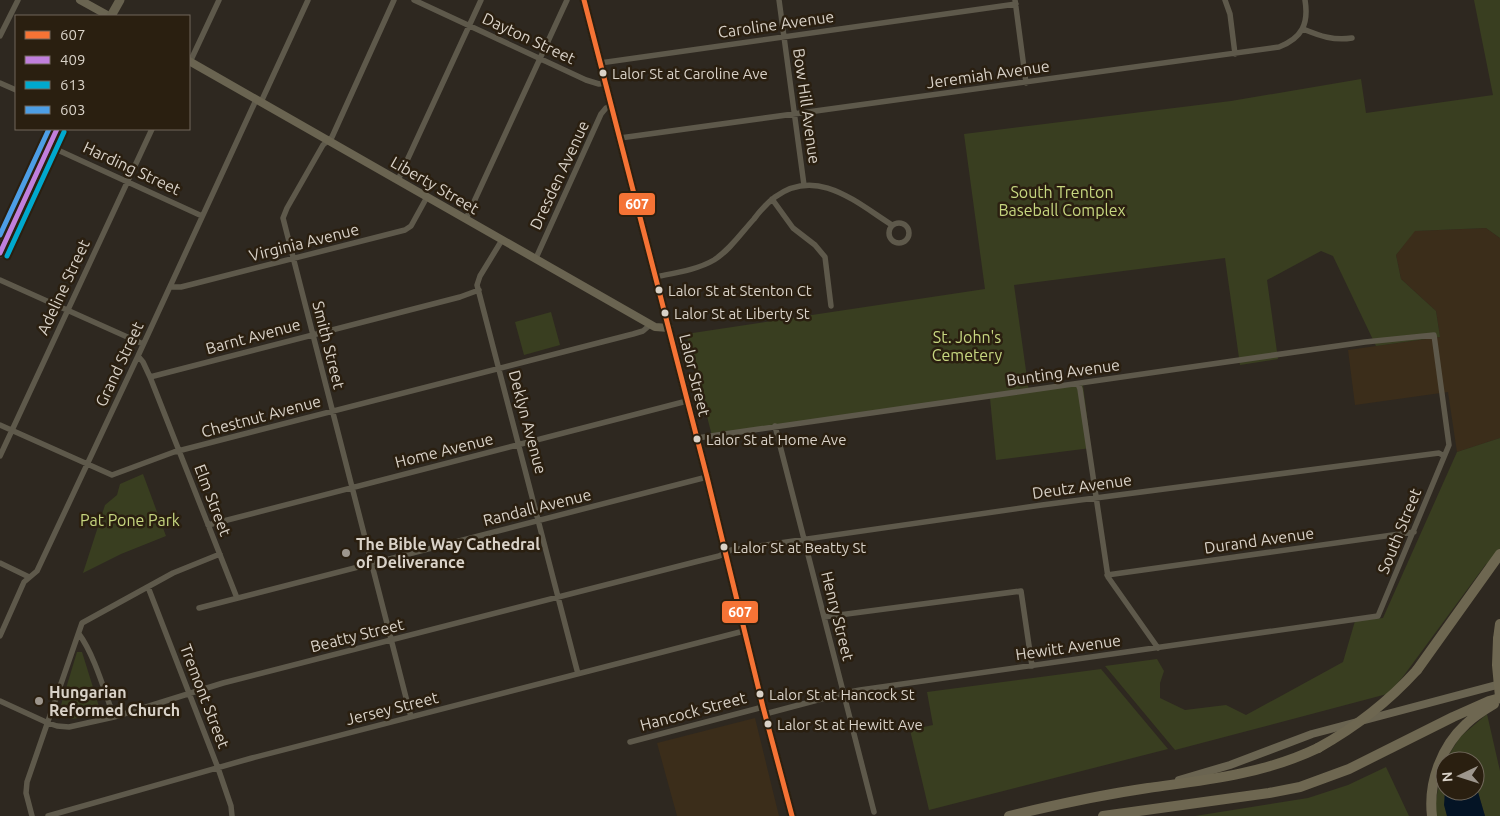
<svg xmlns="http://www.w3.org/2000/svg" width="1500" height="816" viewBox="0 0 1500 816" font-family="Ubuntu,sans-serif">
<style>
.built{fill:#3b2d1a}
.green{fill:#393e20}
.water{fill:#041425}
.lines{fill:none;stroke-linecap:round;stroke-linejoin:round}
.street{stroke:#5e594b;stroke-width:5.5}
.secondary{stroke:#6a6451;stroke-width:8}
.primary{stroke:#67614e;stroke-width:9}
.highway{stroke:#6e6751;stroke-width:10}
.highway-bridge{stroke:#6e6751;stroke-width:10}
.bus-1-casing{stroke:#2a1f10;stroke-width:9}
.bus-2-casing{stroke:#2a1f10;stroke-width:9}
.bus-3-casing{stroke:#2a1f10;stroke-width:9}
.bus-4-casing{stroke:#2a1f10;stroke-width:9}
.bus-1{stroke:#f57335;stroke-width:5}
.bus-2{stroke:#c07fdc;stroke-width:5}
.bus-3{stroke:#00a9ce;stroke-width:5}
.bus-4{stroke:#4d9ee5;stroke-width:5}
.bus-dot{fill:#d9d2c8;stroke:#2a1f10;stroke-width:2}
.poi-dot{fill:#9d968d;stroke:#2a1f10;stroke-width:2}
.labels{text-anchor:middle;dominant-baseline:central;stroke-width:5;stroke-linejoin:round;paint-order:stroke}
.bus-label{font-size:15px;fill:#d9d2c8;stroke:#2a1f10;text-anchor:start}
.street-label{font-size:16px;fill:#d9d2c8;stroke:#2a1f10}
.park-label{font-size:16px;fill:#c7d780;stroke:#2a1f10}
.poi-label{font-size:16px;font-weight:bold;fill:#d9d2c8;stroke:#2a1f10;text-anchor:start}
.line-badge{stroke:#2a1f10;stroke-width:2}
.badge-label{font-size:14px;text-anchor:middle;font-weight:bold;fill:#fff}
</style>
<rect width="100%" height="100%" fill="#2e2820"/>
<!-- built -->
<path class="built" d="M1486 228 1500 238V438L1457 452 1448 392 1355 405 1348 350 1440 337 1436 311 1401 279 1396 255 1414 231Z
M755 718 779 816H677L657 743Z"/>
<!-- green -->
<path class="green" d="M1474 0H1500V238L1486 228 1415 231 1396 255 1401 279 1436 311 1440 337 1376 346 1333 256 1321 251 1267 280 1278 359 1240 365 1225 258 1014 285 1029 392 1083 385 1091 448 996 460 990 398 712 436 686 334 985 289 964 134 1231 101 1361 79 1366 113 1493 95Z
M551 312 560 345 524 355 515 322Z
M1500 438V563L1486 564 1402 678 1387 694 1175 750 1105 666 1157 659 1164 671 1160 683V698L1185 710 1226 705 1246 715 1343 662 1355 621 1383 618 1457 452Z
M143 474 166 536 121 554 83 573 105 505 117 495 120 484Z
M77 652H82L101 713 73 719 58 715Z
M1101 669 1168 749 929 810 910 730 933 725 927 692Z
M1487 714 1500 771V816H1485L1475 782V761H1467L1461 756 1455 761H1450L1447 758 1460 737Z
M1386 767 1409 816H1195L1308 798 1348 785Z
M1442 770C1447 786 1443 800 1447 816H1436L1434 809Z"/>
<!-- water -->
<path class="water" d="M1475 782 1485 816H1447L1444 805 1445 791H1475Z"/>
<g class="lines">
<!-- street -->
<path class="street" d="M394 0 332 137 323 145 287 208 283 218 411 717
M414 0 586 80 599 84 606 83
M779 0 804 185
M1015 0 1026 83
M1225 0 1230 14 1235 54
M1303 29C1320 36 1334 41 1352 38
M0 36 18 0
M190 62 219 0
M600 63 1016 4
M0 83 16 90
M261 102 308 0
M620 138 1279 47C1302 38 1309 24 1305 0
M49 146 202 216
M398 180 481 0
M772 199 793 228 815 245 825 257 831 306
M466 219 567 0
M889 233a10 10 0 1 1 20 0a10 10 0 1 1-20 0Z
M502 240 480 276 477 285 578 674
M536 258 601 114 606 108 611 106
M655 277C674 273 697 270 714 260 730 250 742 232 754 219 760 211 767 203 775 197 817 166 857 203 892 225
M0 280 143 344
M170 287H181L193 284 405 230 411 226 427 197
M138 356 143 362 150 377 237 598
M150 377 460 297 479 290
M1078 384 1080 389 1108 577 1158 648
M0 425 112 475 174 452 633 334 643 331 651 324
M775 426 874 812
M697 438 1365 342 1434 335 1449 445 1378 616 860 690 844 693 765 714
M0 456 152 129
M208 525 687 401
M0 563 29 577
M1107 575 1414 532
M148 587 218 768 231 806 232 816
M199 608 707 477
M824 617 1021 591 1032 666
M79 634C94 654 105 693 114 717
M0 636 24 582 37 571 138 356 256 100
M0 701 48 723 57 726 69 727 114 717 223 683 695 562 719 556 731 550 1042 505 1439 453 1444 456
M630 742 763 707
M32 816 26 793 27 782 82 623 173 573 220 554
M48 816 252 758 744 631"/>
<!-- secondary -->
<path class="secondary" d="M80 0 109 16
M584 0 707 477 763 707 792 816
M189 61 655 327 669 328
M1179 780 1230 765 1312 734 1500 684"/>
<!-- primary -->
<path class="primary" d="M111 16 120 0
M0 253 57 129"/>
<!-- highway -->
<path class="highway" d="M1498 639 1500 624
M1417 670 1500 554
M1009 816C1054 805 1101 795 1148 788 1206 780 1264 774 1318 748
M1103 816 1269 793 1300 787 1349 769 1453 717 1489 701 1500 698
M1432 816C1428 783 1441 747 1466 724 1474 716 1484 710 1494 704"/>
<!-- highway-bridge -->
<path class="highway-bridge" d="M1498 639 1497 665 1500 697
M1318 748C1356 727 1388 702 1417 670"/>
<defs>
<path id="bus-1" d="M584 0 707 477 763 707 792 816"/>
<path id="bus-2" d="M0 253 57 129"/>
<path id="bus-3" d="M7 256 64 132"/>
<path id="bus-4" d="M0 235 49 129"/>
</defs>
<!-- bus-1 casing -->
<use href="#bus-1" class="bus-1-casing"/>
<!-- bus-2 casing -->
<use href="#bus-2" class="bus-2-casing"/>
<!-- bus-3 casing -->
<use href="#bus-3" class="bus-3-casing"/>
<!-- bus-4 casing -->
<use href="#bus-4" class="bus-4-casing"/>
<!-- bus-1 -->
<use href="#bus-1" class="bus-1"/>
<!-- bus-2 -->
<use href="#bus-2" class="bus-2"/>
<!-- bus-3 -->
<use href="#bus-3" class="bus-3"/>
<!-- bus-4 -->
<use href="#bus-4" class="bus-4"/>
</g>
<!-- markers -->
<g class="bus-dot">
<circle cx="603" cy="73" r="4.5"/>
<circle cx="659" cy="290" r="4.5"/>
<circle cx="665" cy="313" r="4.5"/>
<circle cx="697" cy="439" r="4.5"/>
<circle cx="724" cy="547" r="4.5"/>
<circle cx="760" cy="694" r="4.5"/>
<circle cx="768" cy="724" r="4.5"/>
</g>
<g class="poi-dot">
<circle cx="346" cy="553" r="5"/>
<circle cx="39" cy="701" r="5"/>
</g>
<g class="labels">
<!-- bus labels -->
<g class="bus-label">
<text x="612" y="73">Lalor St at Caroline Ave</text>
<text x="668" y="290">Lalor St at Stenton Ct</text>
<text x="674" y="313">Lalor St at Liberty St</text>
<text x="706" y="439">Lalor St at Home Ave</text>
<text x="733" y="547">Lalor St at Beatty St</text>
<text x="769" y="694">Lalor St at Hancock St</text>
<text x="777" y="724">Lalor St at Hewitt Ave</text>
</g>
<!-- street labels -->
<g class="street-label">
<text transform="translate(776 24) rotate(-8)">Caroline Avenue</text>
<text transform="translate(529 38) rotate(25)">Dayton Street</text>
<text transform="translate(988 74) rotate(-8)">Jeremiah Avenue</text>
<text transform="translate(807 106) rotate(82)">Bow Hill Avenue</text>
<text transform="translate(132 168) rotate(25)">Harding Street</text>
<text transform="translate(559 175) rotate(-65)">Dresden Avenue</text>
<text transform="translate(435 185) rotate(30)">Liberty Street</text>
<text transform="translate(304 242) rotate(-14)">Virginia Avenue</text>
<text transform="translate(63 287) rotate(-65)">Adeline Street</text>
<text transform="translate(253 336) rotate(-15)">Barnt Avenue</text>
<text transform="translate(329 345) rotate(76)">Smith Street</text>
<text transform="translate(119 364) rotate(-65)">Grand Street</text>
<text transform="translate(1063 372) rotate(-8)">Bunting Avenue</text>
<text transform="translate(695 375) rotate(76)">Lalor Street</text>
<text transform="translate(261 416) rotate(-15)">Chestnut Avenue</text>
<text transform="translate(528 422) rotate(75)">Deklyn Avenue</text>
<text transform="translate(444 450) rotate(-14)">Home Avenue</text>
<text transform="translate(1082 486) rotate(-8)">Deutz Avenue</text>
<text transform="translate(213 500) rotate(69)">Elm Street</text>
<text transform="translate(537 507) rotate(-14)">Randall Avenue</text>
<text transform="translate(1399 531) rotate(-68)">South Street</text>
<text transform="translate(1259 540) rotate(-8)">Durand Avenue</text>
<text transform="translate(838 616) rotate(76)">Henry Street</text>
<text transform="translate(357 635) rotate(-14)">Beatty Street</text>
<text transform="translate(1068 647) rotate(-8)">Hewitt Avenue</text>
<text transform="translate(205 696) rotate(69)">Tremont Street</text>
<text transform="translate(392 708) rotate(-14)">Jersey Street</text>
<text transform="translate(693 711) rotate(-15)">Hancock Street</text>
</g>
<!-- park labels -->
<g class="park-label">
<text x="1062" y="192">South Trenton<tspan x="1062" dy="18">Baseball Complex</tspan></text>
<text x="967" y="337">St. John's<tspan x="967" dy="18">Cemetery</tspan></text>
<text x="130" y="520">Pat Pone Park</text>
</g>
<!-- poi labels -->
<g class="poi-label">
<text x="356" y="544">The Bible Way Cathedral<tspan x="356" dy="18">of Deliverance</tspan></text>
<text x="49" y="692">Hungarian<tspan x="49" dy="18">Reformed Church</tspan></text>
</g>
</g>
<g class="line-badge">
<rect x="618" y="192" width="38" height="24" rx="5" fill="#f57335"/>
<rect x="721" y="600" width="38" height="24" rx="5" fill="#f57335"/>
</g>
<g class="badge-label">
<text x="637" y="209">607</text>
<text x="740" y="617">607</text>
</g>
<!-- legend -->
<rect x="15" y="15" width="175" height="115" fill="#2a1f10" stroke="#70675a"/>
<rect x="25" y="31" width="25" height="8" fill="#f57335" stroke="#70675a"/>
<text x="60" y="40" font-size="15" fill="#d9d2c8">607</text>
<rect x="25" y="56" width="25" height="8" fill="#c07fdc" stroke="#70675a"/>
<text x="60" y="65" font-size="15" fill="#d9d2c8">409</text>
<rect x="25" y="81" width="25" height="8" fill="#00a9ce" stroke="#70675a"/>
<text x="60" y="90" font-size="15" fill="#d9d2c8">613</text>
<rect x="25" y="106" width="25" height="8" fill="#4d9ee5" stroke="#70675a"/>
<text x="60" y="115" font-size="15" fill="#d9d2c8">603</text>
<!-- north arrow -->
<g transform="translate(1460 776) rotate(266)"><circle r="24" fill="#2a1f10" stroke="#70675a"/>
<path d="M0-4L9 19L0 12L-9 19Z" fill="#9d968d"/>
<text y="-8" font-size="14" font-weight="bold" text-anchor="middle" fill="#d9d2c8">N</text>
</g>
</svg>
